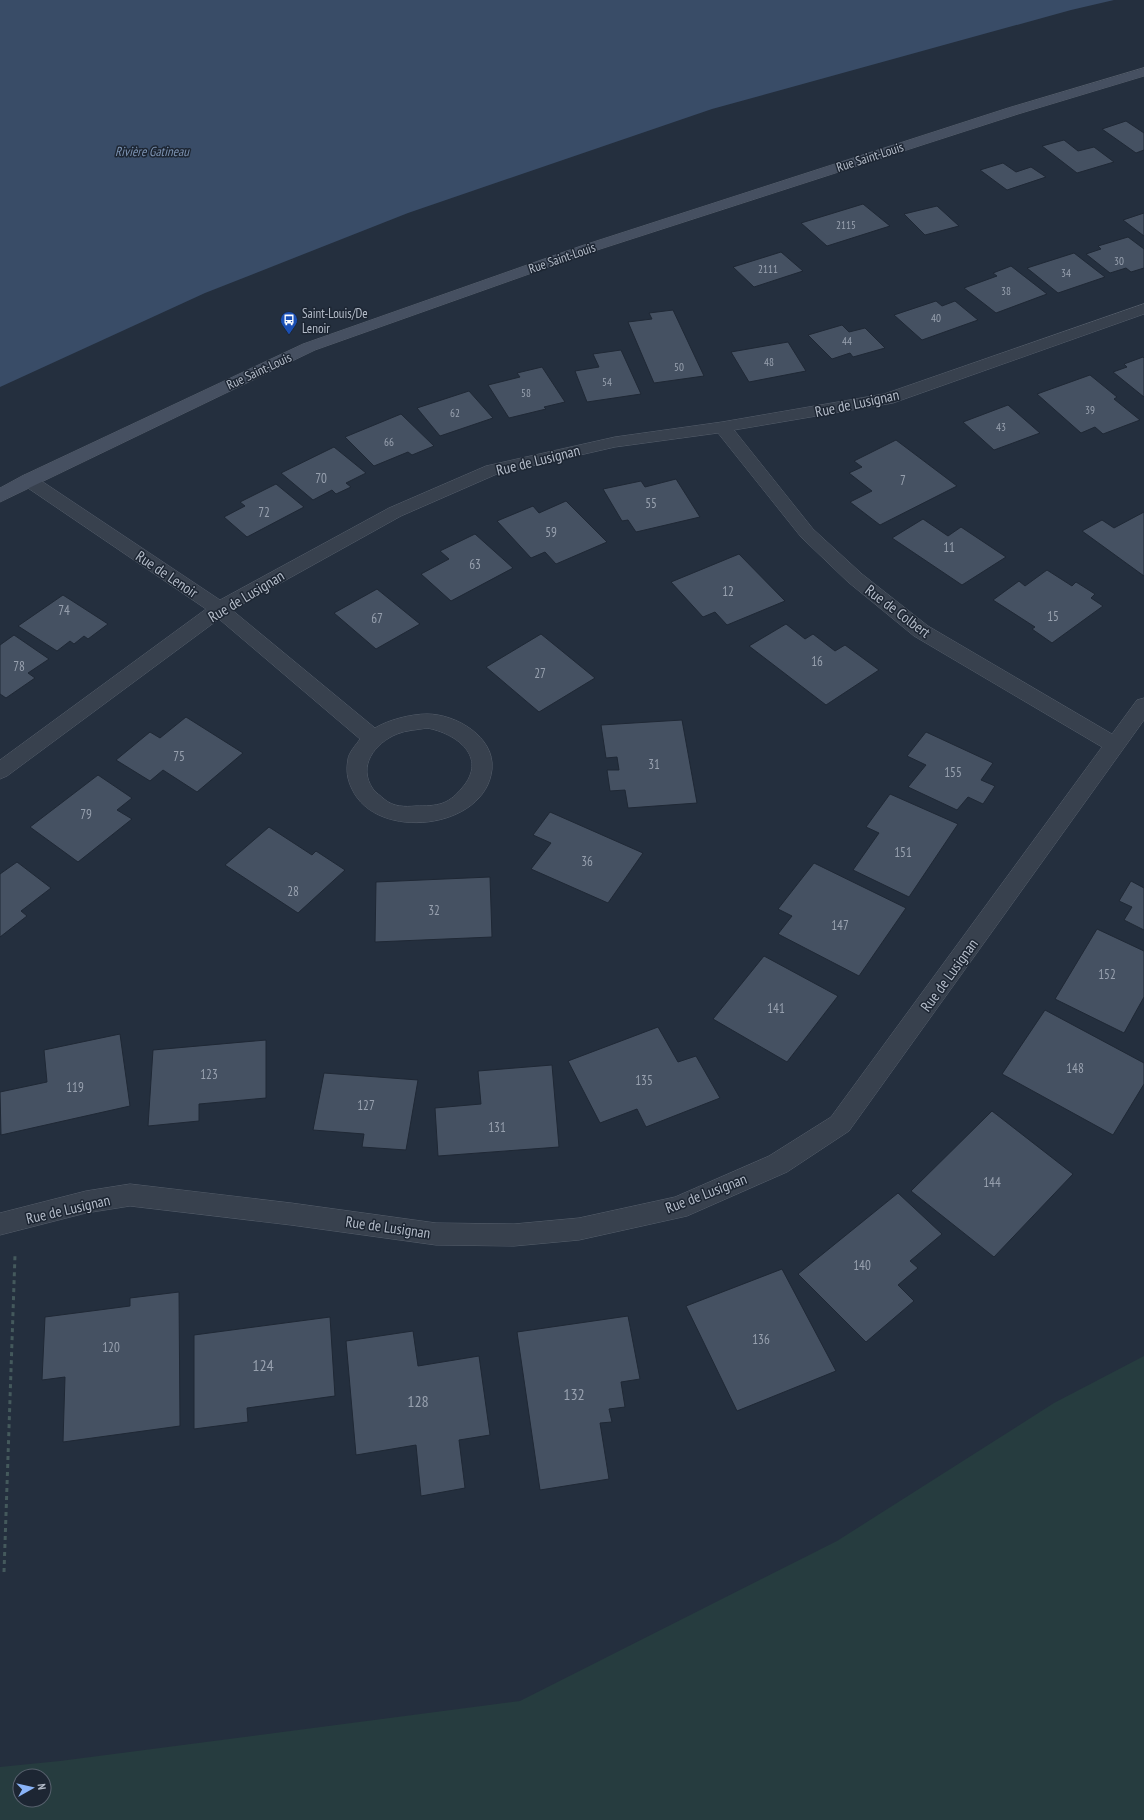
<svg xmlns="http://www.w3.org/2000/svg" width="1144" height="1820" viewBox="0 0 1144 1820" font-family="'PT Sans Narrow',sans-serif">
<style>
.green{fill:#263c3f;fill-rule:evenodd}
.water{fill:#394c67}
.building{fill:#455162;stroke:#1f2835}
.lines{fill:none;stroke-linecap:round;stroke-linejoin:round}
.minor-casing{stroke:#565f6c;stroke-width:1}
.secondary-casing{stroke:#565f6c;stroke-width:1}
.path{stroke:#44595c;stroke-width:3;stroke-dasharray:4 4;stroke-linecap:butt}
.minor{fill:#38414e;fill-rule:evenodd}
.secondary{fill:#465061;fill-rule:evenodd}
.labels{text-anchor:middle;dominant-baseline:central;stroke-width:3;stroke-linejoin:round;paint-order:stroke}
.far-number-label{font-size:11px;fill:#98a1af}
.far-water-label{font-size:13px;font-style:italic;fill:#7c92b1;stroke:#1d2633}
.far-street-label{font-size:13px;fill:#b4bcc9;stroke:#1d2633}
.far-poi-label{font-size:13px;fill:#b4bcc9;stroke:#1d2633;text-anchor:start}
.number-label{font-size:13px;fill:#98a1af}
.street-label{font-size:15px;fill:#b4bcc9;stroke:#1d2633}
.near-number-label{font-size:16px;fill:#98a1af}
</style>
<rect width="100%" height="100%" fill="#242f3e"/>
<!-- green -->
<path class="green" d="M1144 1356V1820H0V1767L60 1761 520 1701 837 1541 1054 1403ZM20 1776H44V1800H20Z"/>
<!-- water -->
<path class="water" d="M0 0H1114L1071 10 712 109 408 213 205 293 0 387Z"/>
<!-- building -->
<path class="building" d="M1126 121 1144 133V150L1136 153 1102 129Z
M1064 140 1078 151 1094 147 1114 162 1077 173 1042 146Z
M1003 163 1016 172 1031 167 1046 177 1007 190 980 170Z
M863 204 890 226 827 246 801 223Z
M937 206 959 226 925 235 904 214Z
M1144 213V236L1123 220Z
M1128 237 1144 249V268L1131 272 1126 268 1110 273 1086 254 1101 249 1098 246Z
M781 252 803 271 754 287 733 267Z
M1074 253 1105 277 1058 293 1027 268Z
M1011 266 1047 294 996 313 964 288 997 276 993 273Z
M936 301 942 306 955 301 978 320 922 340 894 315Z
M673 310 704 376 654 383 628 322 652 319 649 313Z
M842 325 849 332 865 328 885 348 853 357 850 353 832 359 808 335Z
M788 342 806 371 749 382 731 352Z
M621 350 641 394 587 402 575 371 599 367 593 354Z
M1143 357 1144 358V397L1113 372 1127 367 1124 364Z
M542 367 565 402 544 407 546 409 509 418 488 385 520 377 517 373Z
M1090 375 1117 397 1114 399 1140 420 1103 434 1095 427 1081 433 1037 394Z
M469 391 493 418 440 436 417 408Z
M1008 405 1040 433 994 450 963 422Z
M401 414 434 446 412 455 408 452 374 466 345 437Z
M896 440 957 486 880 525 850 502 872 491 849 473 862 467 854 461Z
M334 447 366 473 346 483 351 487 336 494 332 490 313 500 281 473Z
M676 479 700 517 636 532 628 520 622 521 603 489 641 481 645 487Z
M276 484 304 507 247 537 224 517 245 506 240 502Z
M566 501 607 542 556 564 545 552 531 558 497 521 533 506 539 513Z
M1144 512V576L1082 531 1102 520 1114 528Z
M923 519 948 536 961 527 1006 557 962 585 892 538Z
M475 534 513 568 451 601 421 574 449 559 440 551Z
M739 554 785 601 727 625 715 612 703 617 671 582Z
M1047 570 1072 586 1076 582 1095 594 1091 598 1103 606 1052 643 1032 629 1035 627 993 600 1019 581 1025 586Z
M377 589 420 624 376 649 334 613Z
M63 595 108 624 88 639 84 636 74 644 70 641 57 651 18 626Z
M786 624 805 639 813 634 835 651 845 645 879 670 826 705 749 646Z
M541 634 595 678 539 712 486 667Z
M14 635 49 659 28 673 35 678 6 698 0 694V645Z
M186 717 243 753 197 792 163 770 150 781 116 760 150 732 160 738Z
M682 720 697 803 628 808 625 790 610 791 607 770H619L617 757 606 758 601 725Z
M926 732 993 763 981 780 995 786 983 804 968 797 957 810 908 787 926 765 907 756Z
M98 775 132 798 117 810 132 819 78 862 30 827Z
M890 794 958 824 909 897 853 870 879 833 866 827Z
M550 812 643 853 608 903 531 869 551 843 533 835Z
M269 827 312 855 316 851 345 870 298 913 225 865Z
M17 862 51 888 21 911 27 916 0 937V874Z
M814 863 906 908 859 976 778 934 792 916 778 909Z
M490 877 492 937 375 942 376 882Z
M1131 881 1144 888V930L1124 920 1132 907 1119 901Z
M1097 929 1144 951V997L1124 1033 1055 999Z
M764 956 838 996 787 1062 713 1019Z
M1045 1010 1144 1063V1084L1113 1135 1002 1074Z
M658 1027 678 1062 696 1056 720 1098 646 1127 637 1109 600 1123 568 1061Z
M120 1034 130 1106 1 1135 0 1092 47 1082 44 1050Z
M266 1040V1098L199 1104V1121L148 1126 153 1050Z
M552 1065 559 1147 438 1156 435 1108 481 1104 478 1071Z
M324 1073 418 1080 406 1150 362 1147 364 1134 313 1130Z
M992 1111 1073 1174 994 1257 911 1191Z
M898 1193 942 1234 910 1261 918 1268 898 1285 914 1301 866 1342 798 1274Z
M782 1269 836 1371 737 1411 686 1306Z
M179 1292 180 1426 63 1442 65 1377 42 1380 45 1317 130 1306V1298Z
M628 1316 640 1379 621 1382 625 1407 609 1409 612 1422 600 1423 609 1479 540 1490 517 1332Z
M330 1317 335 1396 247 1408 248 1422 194 1429V1335Z
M413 1331 418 1366 479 1356 490 1435 459 1440 465 1488 421 1496 416 1445 356 1455 346 1341Z"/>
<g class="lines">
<defs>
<path id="minor" d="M1144 304V314L893 403 734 430 813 529 862 574 928 626 1112 734 1137 700 1144 698V720L849 1131 787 1172 687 1216 579 1240 514 1246 436 1245 291 1225 130 1206 86 1213 0 1235V1213L86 1191 130 1184 291 1203 436 1223 514 1224 579 1218 675 1197 769 1156 831 1117 1102 747 914 636 848 582 801 537 718 433 615 447 497 474 401 516 232 610 375 728C388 720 411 714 427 714 456 714 495 737 492 769 486 830 376 842 352 789 347 779 346 770 348 759 349 752 356 745 360 739L219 619 7 776 0 779V760L206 609 22 484 19 480 22 476 28 474 34 476 220 600 389 508 486 466 615 437 722 422 884 394ZM427 728C456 733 489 757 462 788 457 794 451 800 443 803 435 806 425 806 416 806 405 807 393 807 384 799 381 796 376 793 373 789 357 766 375 743 397 734 406 730 418 730 427 728Z"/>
<path id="secondary" d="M1144 68V76L1018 114 591 252 315 350 0 502V488L22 476 303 344 581 246 1008 108Z"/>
</defs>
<!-- minor casing -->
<use href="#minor" class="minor-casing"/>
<!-- secondary casing -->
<use href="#secondary" class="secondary-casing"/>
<!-- path -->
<path class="path" d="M4 1572 15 1255"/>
<!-- minor -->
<use href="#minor" class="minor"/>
<!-- secondary -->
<use href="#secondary" class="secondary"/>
</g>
<!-- icons -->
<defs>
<symbol id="bus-pin" viewBox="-11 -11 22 30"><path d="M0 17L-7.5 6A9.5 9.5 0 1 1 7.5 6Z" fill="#1a4fb4" stroke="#1d2633"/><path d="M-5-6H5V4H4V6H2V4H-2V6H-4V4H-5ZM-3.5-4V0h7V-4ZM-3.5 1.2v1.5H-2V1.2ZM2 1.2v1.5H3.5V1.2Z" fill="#fff"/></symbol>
</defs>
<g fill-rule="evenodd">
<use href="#bus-pin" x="279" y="310" width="20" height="27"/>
</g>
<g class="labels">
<!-- far-number labels -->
<g class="far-number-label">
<text x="846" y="225">2115</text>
<text x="1119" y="261">30</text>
<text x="768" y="269">2111</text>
<text x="1066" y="273">34</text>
<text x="1006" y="291">38</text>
<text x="936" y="318">40</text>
<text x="847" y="341">44</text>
<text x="769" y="362">48</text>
<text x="679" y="367">50</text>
<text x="607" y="382">54</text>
<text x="526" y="393">58</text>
<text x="1090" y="410">39</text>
<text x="455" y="413">62</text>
<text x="1001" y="427">43</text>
<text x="389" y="442">66</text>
</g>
<!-- far-water labels -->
<g class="far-water-label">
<text x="152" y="151">Rivière Gatineau</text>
</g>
<!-- far-street labels -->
<g class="far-street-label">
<text transform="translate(870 157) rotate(-18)">Rue Saint-Louis</text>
<text transform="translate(562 258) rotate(-19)">Rue Saint-Louis</text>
<text transform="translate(259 371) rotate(-25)">Rue Saint-Louis</text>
</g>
<!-- far-poi labels -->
<g class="far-poi-label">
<text x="302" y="313">Saint-Louis/De<tspan x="302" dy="15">Lenoir</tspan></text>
</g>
<!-- number labels -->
<g class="number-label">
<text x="321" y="478">70</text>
<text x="903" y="480">7</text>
<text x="651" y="503">55</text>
<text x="264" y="512">72</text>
<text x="551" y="532">59</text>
<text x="949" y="547">11</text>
<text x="475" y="564">63</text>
<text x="728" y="591">12</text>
<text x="64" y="610">74</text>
<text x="1053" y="616">15</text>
<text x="377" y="618">67</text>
<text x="817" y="661">16</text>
<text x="19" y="666">78</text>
<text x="540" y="673">27</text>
<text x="179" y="756">75</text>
<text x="654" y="764">31</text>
<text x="953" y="772">155</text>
<text x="86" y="814">79</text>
<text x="903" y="852">151</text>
<text x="587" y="861">36</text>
<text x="293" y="891">28</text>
<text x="434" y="910">32</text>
<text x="840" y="925">147</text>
<text x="1107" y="974">152</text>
<text x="776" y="1008">141</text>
<text x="1075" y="1068">148</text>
<text x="209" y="1074">123</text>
<text x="644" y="1080">135</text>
<text x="75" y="1087">119</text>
<text x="366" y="1105">127</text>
<text x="497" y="1127">131</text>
<text x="992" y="1182">144</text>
<text x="862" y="1265">140</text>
<text x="761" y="1339">136</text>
<text x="111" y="1347">120</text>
</g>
<!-- street labels -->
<g class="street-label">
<text transform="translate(857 403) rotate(-12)">Rue de Lusignan</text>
<text transform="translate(538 460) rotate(-14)">Rue de Lusignan</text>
<text transform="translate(167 574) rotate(34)">Rue de Lenoir</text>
<text transform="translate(246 596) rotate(-31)">Rue de Lusignan</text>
<text transform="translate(898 611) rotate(37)">Rue de Colbert</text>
<text transform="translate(949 975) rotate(-54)">Rue de Lusignan</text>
<text transform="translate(706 1193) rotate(-21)">Rue de Lusignan</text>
<text transform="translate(68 1209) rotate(-13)">Rue de Lusignan</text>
<text transform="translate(388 1227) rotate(8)">Rue de Lusignan</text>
</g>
<!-- near-number labels -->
<g class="near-number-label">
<text x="263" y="1365">124</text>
<text x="574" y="1394">132</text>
<text x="418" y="1401">128</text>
</g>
</g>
<!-- north arrow -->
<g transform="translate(32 1788) rotate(82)"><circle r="19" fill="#1d2633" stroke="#59626f"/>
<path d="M0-3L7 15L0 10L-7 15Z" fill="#8ab4f8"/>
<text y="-6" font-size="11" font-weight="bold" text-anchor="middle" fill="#b4bcc9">N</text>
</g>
</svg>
